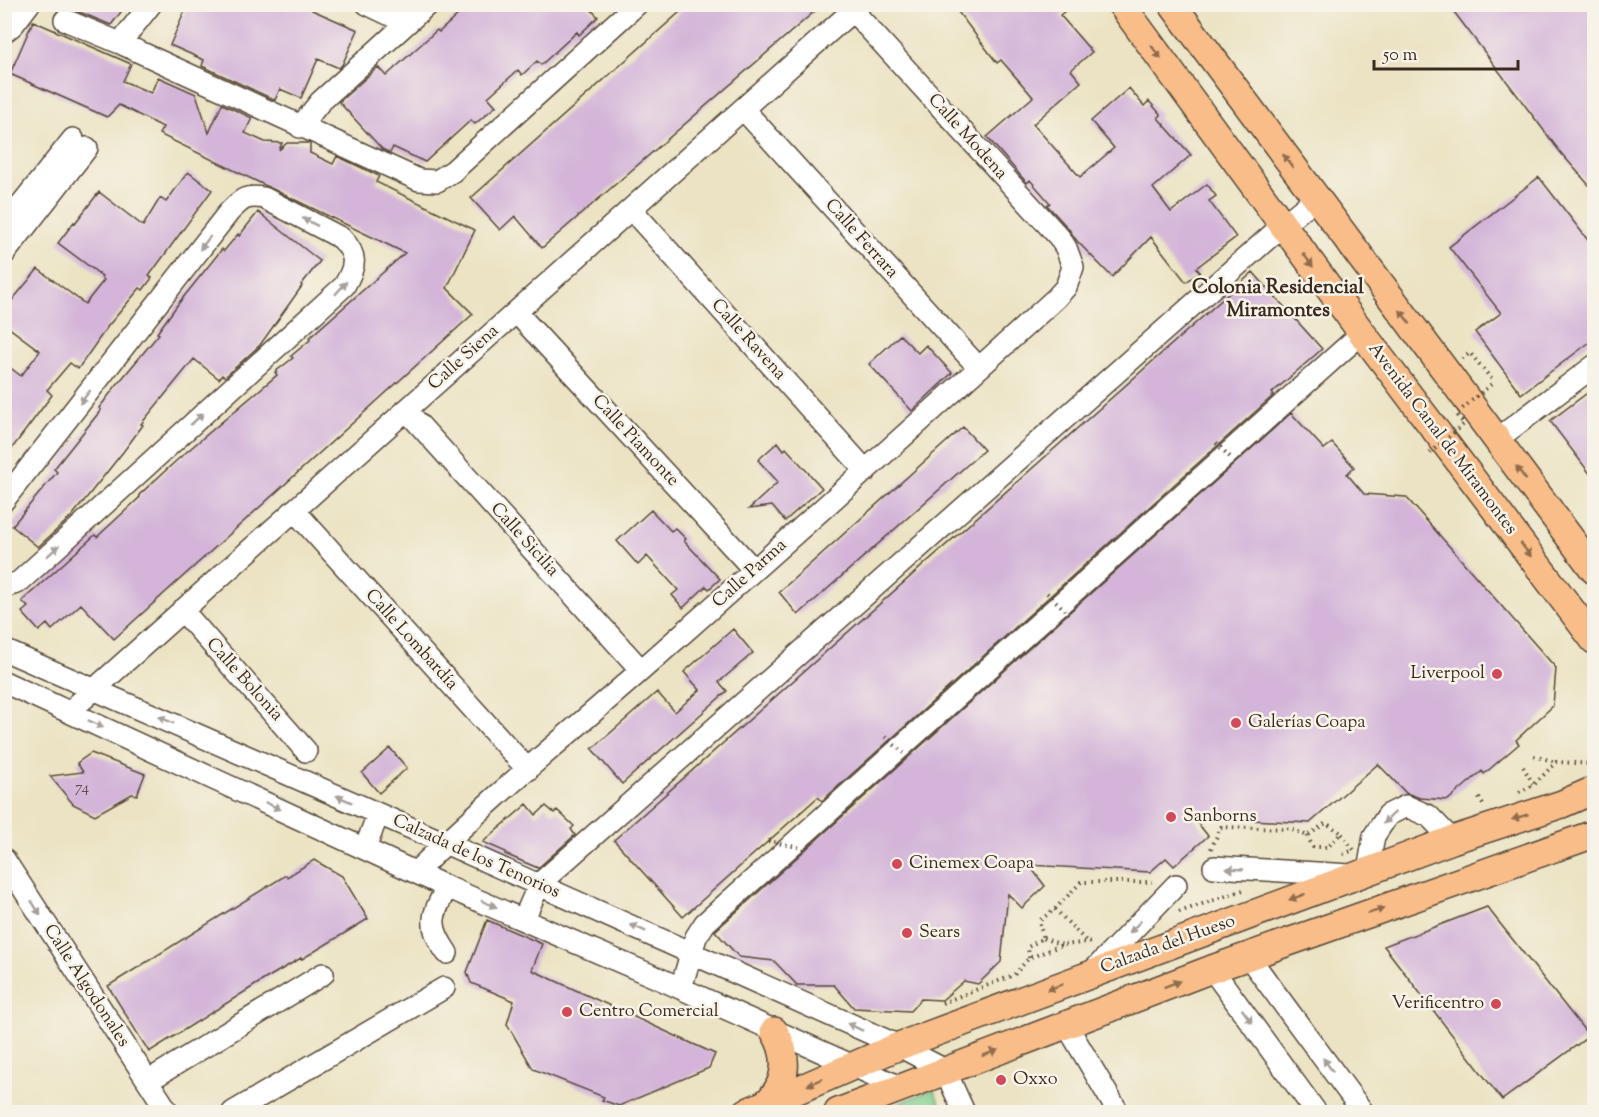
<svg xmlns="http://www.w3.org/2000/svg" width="1599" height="1117" viewBox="0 0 1599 1117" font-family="'Sorts Mill Goudy',serif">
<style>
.green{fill:#81cf8e;stroke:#5e7c56;stroke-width:1.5}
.building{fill:#d4b5d9}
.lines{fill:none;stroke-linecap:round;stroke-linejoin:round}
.minor-casing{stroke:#554637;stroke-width:24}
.major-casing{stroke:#554637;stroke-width:30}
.path{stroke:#554637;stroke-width:4;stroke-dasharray:1.5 4.5;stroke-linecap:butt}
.minor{stroke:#fff;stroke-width:21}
.major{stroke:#f8bd89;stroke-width:27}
.path-bridge{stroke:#554637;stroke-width:4;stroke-dasharray:1.5 4.5;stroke-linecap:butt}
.oneway{fill:#906c4e}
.oneway2{fill:#a79f9a}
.poi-dot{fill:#d1495b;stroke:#f7f3e8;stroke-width:2}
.labels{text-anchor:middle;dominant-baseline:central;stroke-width:5;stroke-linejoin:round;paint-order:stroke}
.number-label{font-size:15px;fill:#614d4d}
.street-label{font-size:18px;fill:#3b2a1e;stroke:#f7f3e8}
.poi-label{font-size:18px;fill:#3b2a1e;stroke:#f7f3e8;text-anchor:start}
.neighbourhood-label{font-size:20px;font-weight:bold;fill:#3b2a1e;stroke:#f7f3e8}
</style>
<rect width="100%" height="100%" fill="#f7f3e8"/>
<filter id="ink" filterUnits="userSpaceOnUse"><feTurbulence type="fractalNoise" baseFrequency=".0167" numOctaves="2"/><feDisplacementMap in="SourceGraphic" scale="12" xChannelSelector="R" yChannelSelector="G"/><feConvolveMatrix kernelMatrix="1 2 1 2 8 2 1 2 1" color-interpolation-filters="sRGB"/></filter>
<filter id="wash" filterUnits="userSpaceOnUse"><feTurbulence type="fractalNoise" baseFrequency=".008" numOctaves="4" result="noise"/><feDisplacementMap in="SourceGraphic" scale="24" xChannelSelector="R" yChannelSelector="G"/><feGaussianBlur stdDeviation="1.35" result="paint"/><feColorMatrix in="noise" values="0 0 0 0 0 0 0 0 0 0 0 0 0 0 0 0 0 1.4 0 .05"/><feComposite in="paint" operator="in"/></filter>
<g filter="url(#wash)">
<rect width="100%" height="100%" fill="#ebe3c3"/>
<!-- green -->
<path class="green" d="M933 1089 944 1112H878Z"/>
<g id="blocks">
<!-- building -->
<path class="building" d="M66 4H127L111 25 72 9Z
M188 4H314L312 10 358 30 342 65 339 68 318 59 301 98 280 89 275 100 202 66 204 60 170 45Z
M470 4H586L598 17 579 35 577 32 541 65 537 61 522 75 518 70 488 97 496 106 475 124 471 120 425 162 393 147 390 153 382 149 339 102 378 67 386 76 437 30 439 32Z
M689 4H823L542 248 515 216 500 230 471 198Z
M952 4H1074L1060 15 1092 52 1071 70 1081 82 1033 124 1080 177 1114 148 1091 121 1129 88 1144 106 1149 101 1161 115 1158 118 1191 155 1153 188 1171 212 1207 184 1216 196 1209 201 1236 237 1196 268 1200 272 1186 282 1151 237 1112 277 1077 241 1068 228 1047 205 1050 203 1030 180 1027 183 987 137 1033 97 1001 60 997 63Z
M1448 4H1584L1594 17V191L1561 153Z
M33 21 131 64 123 81 151 93 158 77 196 94 209 133 222 104 252 118 245 133 265 142 282 143 279 150 287 143H308L310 144V153L333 164 337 156 379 176 376 182 475 230 447 288 473 314 114 639 81 604 52 630 47 624 39 631 22 612 28 607 22 601 95 535 97 537 124 512 140 497 139 495 177 460 277 375 275 372 293 358 291 356 310 340 309 338 405 253 159 134 163 127 119 105 107 117 10 74Z
M188 172 212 190 149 276 152 278 143 290 140 288 108 326 78 369 70 363 47 390 52 395 4 459V363L21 376 40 351 4 324V310L38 269 85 304 104 280 101 277 102 276 58 243 74 222 75 223 99 192 143 226 160 198 166 202Z
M1539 177 1594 248V339L1521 394 1475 332 1501 313 1449 247Z
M258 212 320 261 301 285 302 286 260 345 225 377 222 375 219 379 194 359 141 424 143 425 123 452 72 516 38 547 12 526 57 472 54 469 101 410 99 408 115 387 159 334 157 333 178 304 222 249 224 251 238 234 239 236Z
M1253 272 1322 349 1272 393 1274 395 822 801 818 797 683 917 614 840Z
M900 335 918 353 926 345 952 373 912 411 869 364Z
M1594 388V479L1550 421Z
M1291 413 1324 449 1332 443 1354 467 1347 474 1364 494 1406 497 1556 668 1553 706 1516 740 1519 744 1484 774 1482 771 1448 800 1420 798 1406 793 1378 764 1310 823 1193 817 1208 836 1174 866 1166 858 1150 872 1029 865 1045 886 1022 908 1008 894 1001 962 978 984 964 981 942 1000 921 999 910 1011 854 1008 834 985H797L774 961 739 957 715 931Z
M963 427 984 450 798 615 779 592Z
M778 442 784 450 786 448 822 488 785 521 772 506 749 509 778 482 758 460Z
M651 510 671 531 675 528 686 539 684 541 720 579 709 589 706 586 683 608 672 595 678 590 647 556 638 565 617 541Z
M733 629 753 653 719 682 727 691 622 784 592 749 657 692 675 712 700 690 684 672Z
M390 748 407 768 379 793 362 773Z
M91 753 145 774 137 795 132 794 95 815 73 804 50 776 83 772 77 763Z
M527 804 536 815 546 806 554 813 557 810 574 826 571 829 575 835 538 868 505 854 506 852 483 842Z
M314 860 342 876 368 919 302 959 301 958 265 979 149 1052 108 986 286 875 287 877Z
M1487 907 1589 1036 1502 1100 1384 946Z
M487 920 542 944 532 970 715 1054 709 1068 619 1106 602 1100 604 1097 533 1069 507 1024 514 1001 471 983 467 972Z"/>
</g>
</g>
<g filter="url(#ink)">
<use href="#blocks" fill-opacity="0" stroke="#554637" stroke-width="1.5"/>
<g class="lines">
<defs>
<path id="minor" d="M367 4 407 23
M65 20 120 43 419 180 437 181 453 171 637 4
M4 32 13 25 29 4
M120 43 151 4
M743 109 979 368
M300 127 320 102 428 4
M631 209 866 471
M4 226 73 139
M4 254 87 148
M516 312 754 570
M406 410 641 670
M1496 440 1594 366
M4 500 229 212C242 199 245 195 264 198L341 238C358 255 356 266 344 286L19 582 4 587
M294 510 528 770
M182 610 306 751
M4 650 445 843 899 1046 945 1070 964 1112
M4 682 447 887 660 979 900 1087
M69 712 860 4
M365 849 378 814
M4 859 168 1112
M1214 867 1350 875
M1368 871 1374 836 1388 815 1406 806 1429 816 1452 840
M416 872C489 799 569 734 646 666 784 544 920 422 1056 298L1066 287 1073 267 1066 248 1059 237 853 11
M524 919 539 884 1283 225 1316 198
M447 953C427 924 432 916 447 887
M1248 956 1363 1112
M1212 969 1316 1112
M1091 973 1176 885
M681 988 696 937 705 923 1362 333
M1066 1024 1118 1112
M148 1081 323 974
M233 1112 444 988"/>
<path id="major" d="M1121 4 1362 333 1594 640
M1172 4 1594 570
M764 1105C788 1086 790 1056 774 1031
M747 1112 899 1046 1452 840 1562 804 1594 790
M838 1112 1212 969 1594 834"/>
</defs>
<!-- minor casing -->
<use href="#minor" class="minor-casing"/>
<!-- major casing -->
<use href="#major" class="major-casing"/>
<!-- path -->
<path class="path" d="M1462 359 1470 353 1494 382
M1534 756 1556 762
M1523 767 1534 785
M1519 792 1534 785 1556 762 1594 764
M1479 798 1485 808
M1307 836 1313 847H1328L1341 833 1354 850 1343 854
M1211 849 1221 827 1292 829 1307 836 1326 823 1341 833
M1055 909 1088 943
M1179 912 1246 889
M1043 938 1062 945
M1029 958 1028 947 1043 938 1039 921 1055 909 1081 882H1152
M942 1003 1014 975 1029 958 1062 945 1093 942"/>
<!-- minor -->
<use href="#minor" class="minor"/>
<!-- major -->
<use href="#major" class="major"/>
<!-- path-bridge -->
<path class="path-bridge" d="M1216 443 1232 459
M1430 453 1464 424 1456 414 1494 382
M1047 593 1065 610
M885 737 904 753
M768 841 802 848"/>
</g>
<!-- one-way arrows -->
<defs><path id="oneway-solid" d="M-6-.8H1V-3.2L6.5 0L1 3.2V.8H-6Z" transform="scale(1.5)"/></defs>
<g class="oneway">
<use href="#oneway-solid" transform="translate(1156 52) rotate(54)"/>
<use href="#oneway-solid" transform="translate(1288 161) rotate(-127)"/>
<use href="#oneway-solid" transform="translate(1308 260) rotate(54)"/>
<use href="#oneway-solid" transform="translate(1405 317) rotate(-127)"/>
<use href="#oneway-solid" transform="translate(1521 473) rotate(-127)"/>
<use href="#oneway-solid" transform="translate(1526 550) rotate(53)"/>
<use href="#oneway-solid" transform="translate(1520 817) rotate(162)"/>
<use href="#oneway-solid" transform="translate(1297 897) rotate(160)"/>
<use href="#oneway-solid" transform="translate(1376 911) rotate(-19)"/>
<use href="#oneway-solid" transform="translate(1172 984) rotate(-21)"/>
<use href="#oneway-solid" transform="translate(1055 987) rotate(159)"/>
<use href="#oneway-solid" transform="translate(990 1053) rotate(-21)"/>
<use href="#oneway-solid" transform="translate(815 1082) rotate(155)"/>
</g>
<g class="oneway2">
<use href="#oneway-solid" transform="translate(310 222) rotate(-153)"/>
<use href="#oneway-solid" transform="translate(205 243) rotate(128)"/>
<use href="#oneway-solid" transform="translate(341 288) rotate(-48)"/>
<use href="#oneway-solid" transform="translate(85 397) rotate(128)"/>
<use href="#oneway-solid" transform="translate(197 419) rotate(-42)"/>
<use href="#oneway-solid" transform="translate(53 551) rotate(-42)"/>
<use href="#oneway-solid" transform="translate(166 720) rotate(-156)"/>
<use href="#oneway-solid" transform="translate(96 724) rotate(25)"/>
<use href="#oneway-solid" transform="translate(344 799) rotate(-156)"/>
<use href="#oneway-solid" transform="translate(273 806) rotate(25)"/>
<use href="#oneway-solid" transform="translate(1389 818) rotate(136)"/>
<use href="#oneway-solid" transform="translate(1235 869) rotate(-177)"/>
<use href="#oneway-solid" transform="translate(489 904) rotate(23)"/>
<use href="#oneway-solid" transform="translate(36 908) rotate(57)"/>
<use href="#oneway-solid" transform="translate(1135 927) rotate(134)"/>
<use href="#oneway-solid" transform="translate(638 928) rotate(-156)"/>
<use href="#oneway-solid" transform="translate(1247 1016) rotate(54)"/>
<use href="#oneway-solid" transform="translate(855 1027) rotate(-155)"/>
<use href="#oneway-solid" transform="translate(1328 1065) rotate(-126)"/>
</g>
</g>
<!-- markers -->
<g class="poi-dot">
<circle cx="1497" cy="674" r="6"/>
<circle cx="1236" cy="723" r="6"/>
<circle cx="1171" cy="817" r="6"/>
<circle cx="897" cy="864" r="6"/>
<circle cx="907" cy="933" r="6"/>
<circle cx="1496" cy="1004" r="6"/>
<circle cx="567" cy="1012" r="6"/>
<circle cx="1001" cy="1080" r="6"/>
</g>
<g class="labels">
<!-- number labels -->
<g class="number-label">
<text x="82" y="788">74</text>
</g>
<!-- street labels -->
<g class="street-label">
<text transform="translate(967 137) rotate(48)">Calle Modena</text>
<text transform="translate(861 239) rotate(48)">Calle Ferrara</text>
<text transform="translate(748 340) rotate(48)">Calle Ravena</text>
<text transform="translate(464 358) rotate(-42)">Calle Siena</text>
<text transform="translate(1442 439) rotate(53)">Avenida Canal de Miramontes</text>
<text transform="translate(635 441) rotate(47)">Calle Piamonte</text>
<text transform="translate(524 540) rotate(48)">Calle Sicilia</text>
<text transform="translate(750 574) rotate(-42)">Calle Parma</text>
<text transform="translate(411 640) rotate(48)">Calle Lombardía</text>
<text transform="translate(244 680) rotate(48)">Calle Bolonia</text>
<text transform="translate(476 857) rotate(24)">Calzada de los Tenorios</text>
<text transform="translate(1168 945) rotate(-20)">Calzada del Hueso</text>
<text transform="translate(86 986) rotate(57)">Calle Algodonales</text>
</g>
<!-- poi labels -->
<g class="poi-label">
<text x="1485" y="674" text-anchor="end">Liverpool</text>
<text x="1248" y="723">Galerías Coapa</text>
<text x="1183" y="817">Sanborns</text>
<text x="909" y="864">Cinemex Coapa</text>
<text x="919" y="933">Sears</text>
<text x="1484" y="1004" text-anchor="end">Verificentro</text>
<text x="579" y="1012">Centro Comercial</text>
<text x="1013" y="1080">Oxxo</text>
</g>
<!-- neighbourhood labels -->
<g class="neighbourhood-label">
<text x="1278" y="288">Colonia Residencial<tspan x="1278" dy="23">Miramontes</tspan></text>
</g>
</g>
<!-- margin -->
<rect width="1599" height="1117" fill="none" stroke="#f7f3e8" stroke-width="24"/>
<!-- scale -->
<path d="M1374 60v9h144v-9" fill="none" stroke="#3b2a1e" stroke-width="3"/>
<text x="1383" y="60" font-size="18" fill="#3b2a1e" stroke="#f7f3e8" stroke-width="4.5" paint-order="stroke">50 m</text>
</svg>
